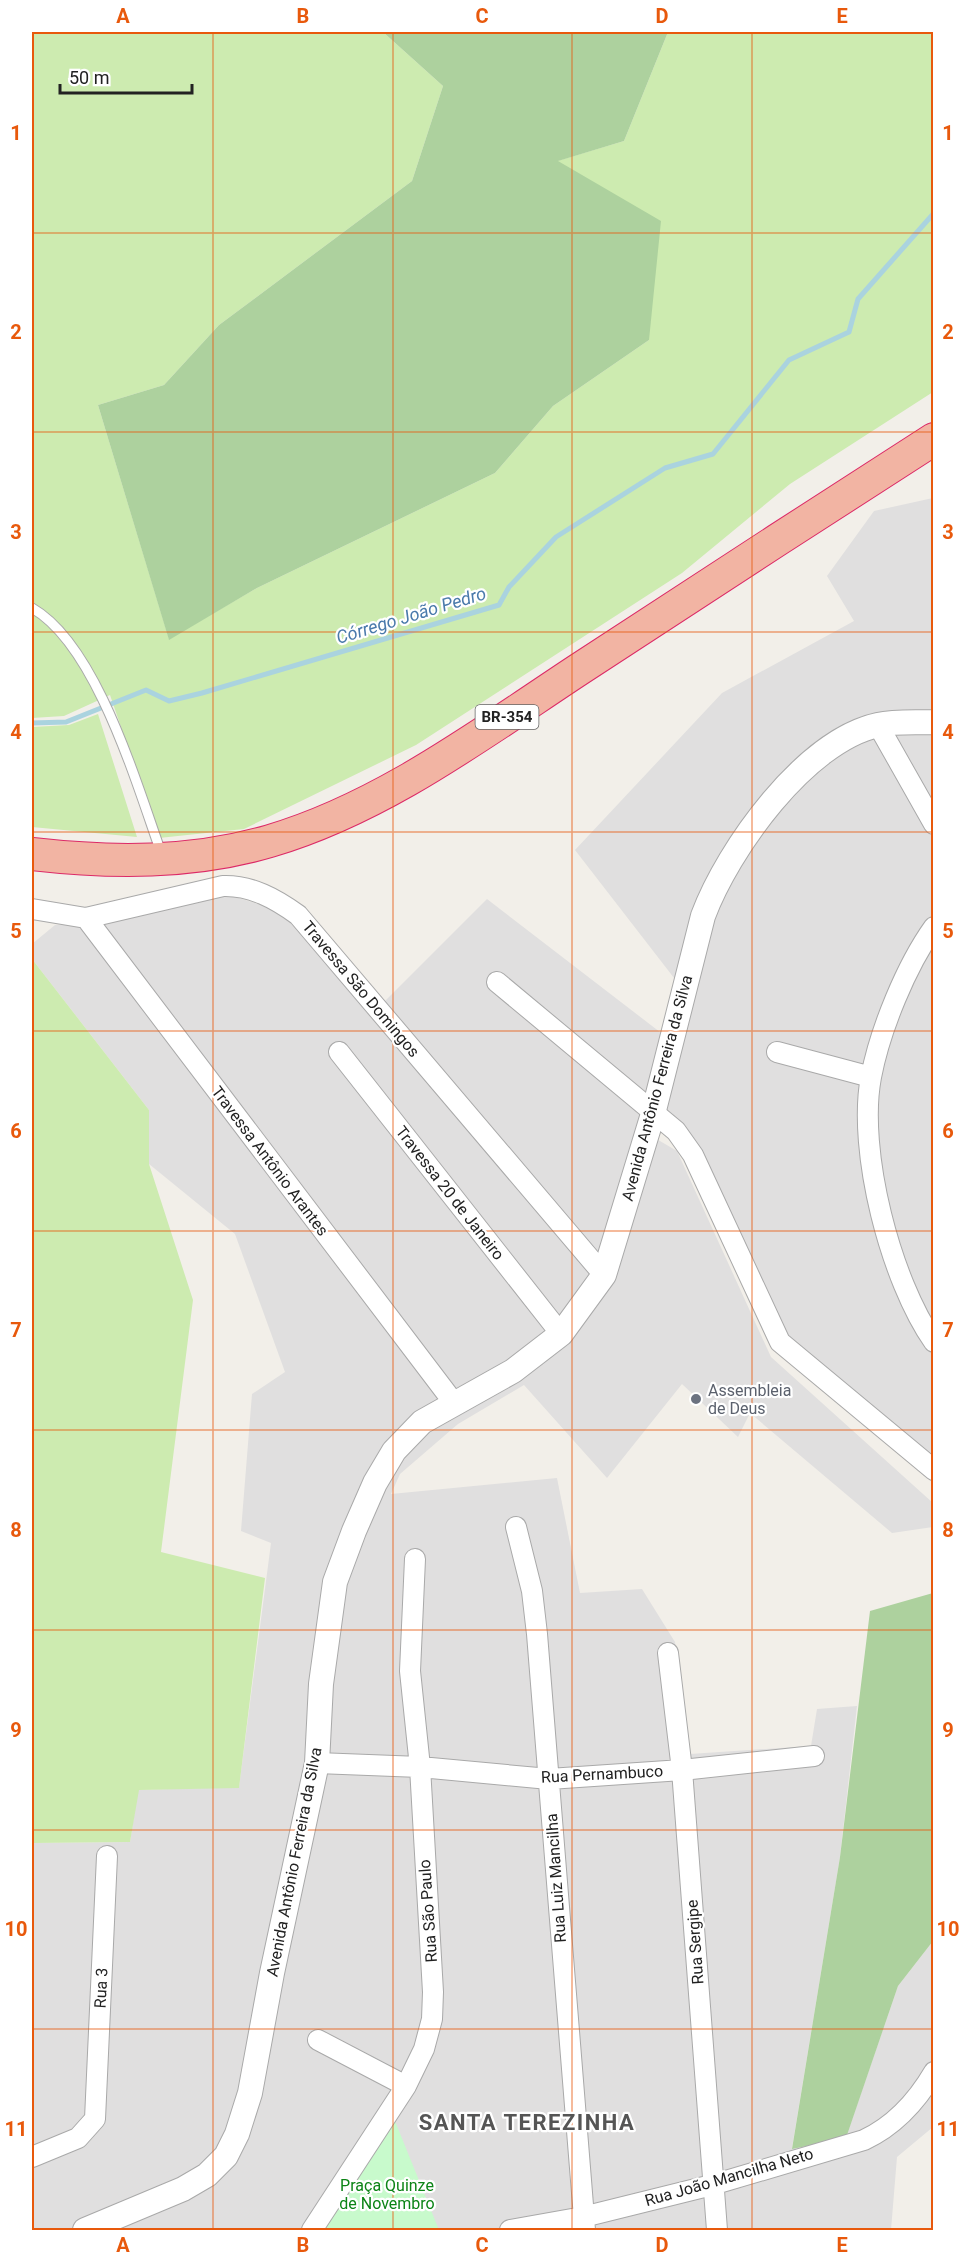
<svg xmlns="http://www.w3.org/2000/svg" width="965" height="2262" viewBox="0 0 965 2262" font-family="Roboto,sans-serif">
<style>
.residential{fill:#e0dfdf}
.grass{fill:#cdebb0}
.forest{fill:#add19e}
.park{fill:#c8facc}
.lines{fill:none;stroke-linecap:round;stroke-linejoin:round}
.stream{stroke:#aad3df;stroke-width:5}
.service-casing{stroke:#a9a9a9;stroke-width:11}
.minor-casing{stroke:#a9a9a9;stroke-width:22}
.tertiary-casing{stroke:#a9a9a9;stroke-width:26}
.trunk-casing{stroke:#dc2a67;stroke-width:34}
.service{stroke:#fff;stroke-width:9}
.minor{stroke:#fff;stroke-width:20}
.tertiary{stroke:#fff;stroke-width:24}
.trunk{stroke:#f2b4a3;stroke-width:32}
.grid{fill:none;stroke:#e8590c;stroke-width:1.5;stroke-opacity:0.55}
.worship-dot{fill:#6b7280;stroke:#fff;stroke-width:2}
.labels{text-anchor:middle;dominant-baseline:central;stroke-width:4.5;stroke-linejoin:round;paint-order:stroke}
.shield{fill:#fff;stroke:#646464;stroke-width:1.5}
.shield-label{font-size:15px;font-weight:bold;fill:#222}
.street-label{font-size:16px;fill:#222;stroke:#fff}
.worship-label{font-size:16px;fill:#5b616d;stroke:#fff;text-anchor:start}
.park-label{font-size:16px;fill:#0c8416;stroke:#fff}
.water-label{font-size:18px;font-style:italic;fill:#4a7aab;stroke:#fff}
.district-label{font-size:22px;font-weight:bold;letter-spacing:1.5px;fill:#555;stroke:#fff}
.neatline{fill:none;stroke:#e8590c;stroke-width:2}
.grid-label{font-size:20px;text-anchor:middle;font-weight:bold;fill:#e8590c}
</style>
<rect width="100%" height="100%" fill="#f2efe9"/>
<!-- residential -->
<path class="residential" d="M933 498V1483L776 1349 681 1149 648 1116V1134L677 1151 771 1357 933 1503V1527L892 1533 750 1413 738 1437 682 1384 607 1478 524 1385 458 1424 400 1474 391 1494 557 1478 580 1593 642 1589 675 1642 690 1754 811 1746 817 1709 857 1706 840 1857 792 2148 846 2137 898 1986 933 1941V2127L897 2157 891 2230H32V1843L130 1842 138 1790 239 1787 271 1543 241 1531 252 1394 285 1372 235 1234 149 1164V1110L32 959V944L55 925 115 921 225 894 285 912 373 1013 487 899 669 1039 681 987 575 850 722 693 854 621 827 576 874 511Z"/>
<!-- grass -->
<path class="grass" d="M32 32H383L443 86 412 181 219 325 164 385 98 405 169 639 257 588 495 473 553 406 649 340 557 161 624 141 668 32H933V392L790 484 682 573 416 745 244 829 159 838 110 695 64 716 32 718Z
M98 714 137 837 32 827V727L69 725Z
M32 959 149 1110V1164L193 1300 161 1552 265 1578 239 1788 139 1790 130 1842 32 1843Z"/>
<!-- forest -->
<path class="forest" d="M383 32H668L624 141 558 161 661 221 649 340 553 406 495 473 257 588 169 640 98 405 164 385 219 325 412 181 443 86Z
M933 1593V1941L898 1986 846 2138 792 2149 840 1857 870 1611Z"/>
<!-- park -->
<path class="park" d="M395 2121 439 2230H322Z"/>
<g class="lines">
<!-- stream -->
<path class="stream" d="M32 723 66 722 146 690 169 701 202 693 499 605 509 587 556 537 665 468 713 454 789 360 849 332 858 299 934 213"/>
<defs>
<path id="service" d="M32 608C97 645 137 786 162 855"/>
<path id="minor" d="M878 725 934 824
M32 909 86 918 223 886C251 885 276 899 298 915L604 1275
M86 918 454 1403
M934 927C906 966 880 1030 871 1077 857 1151 891 1281 934 1342
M497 982 676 1131 693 1155 780 1342 934 1470
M339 1052 561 1334
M777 1052 871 1077
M516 1527 532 1591 537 1634 585 2230
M668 1653 682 1770 717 2230
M317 1763 420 1767 549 1779 682 1770 814 1756
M318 2040 406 2086
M32 2157 78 2138 95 2119 107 1856
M312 2230 406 2086 424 2049 432 2019 433 1992 420 1767 410 1671 415 1559
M510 2230 583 2217 712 2185 864 2140C894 2126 917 2101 934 2072"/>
<path id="tertiary" d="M85 2230 183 2189 207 2175 226 2156 237 2134 250 2093 272 1973 317 1763 321 1684 335 1582 354 1531 375 1483 394 1451 422 1422 513 1371 561 1334 604 1275 653 1114 703 916C728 849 805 741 878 725 896 721 916 723 934 722"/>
<path id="trunk" d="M32 854C111 863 192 864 270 841 382 808 481 734 578 670 696 593 815 515 934 439"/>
</defs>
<!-- service casing -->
<use href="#service" class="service-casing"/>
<!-- minor casing -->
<use href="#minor" class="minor-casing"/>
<!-- tertiary casing -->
<use href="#tertiary" class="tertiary-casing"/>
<!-- trunk casing -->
<use href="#trunk" class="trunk-casing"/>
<!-- service -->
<use href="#service" class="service"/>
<!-- minor -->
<use href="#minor" class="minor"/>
<!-- tertiary -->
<use href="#tertiary" class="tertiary"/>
<!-- trunk -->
<use href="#trunk" class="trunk"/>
</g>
<!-- grid -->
<path class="grid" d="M213 32V2230M393 32V2230M572 32V2230M752 32V2230M32 233H934M32 432H934M32 632H934M32 832H934M32 1031H934M32 1231H934M32 1430H934M32 1630H934M32 1830H934M32 2029H934"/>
<!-- markers -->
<circle class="worship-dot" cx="696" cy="1399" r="6"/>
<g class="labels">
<!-- shield labels -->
<rect class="shield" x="475.5" y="705" width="63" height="24" rx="4.5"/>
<g class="shield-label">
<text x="507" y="717">BR-354</text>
</g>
<!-- street labels -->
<g class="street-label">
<text transform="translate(361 989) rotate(50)">Travessa São Domingos</text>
<text transform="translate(657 1088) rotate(-75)">Avenida Antônio Ferreira da Silva</text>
<text transform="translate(270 1161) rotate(53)">Travessa Antônio Arantes</text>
<text transform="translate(450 1193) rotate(52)">Travessa 20 de Janeiro</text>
<text transform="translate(602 1774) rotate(-3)">Rua Pernambuco</text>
<text transform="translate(294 1862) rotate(-79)">Avenida Antônio Ferreira da Silva</text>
<text transform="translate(556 1878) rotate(-94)">Rua Luiz Mancilha</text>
<text transform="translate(428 1911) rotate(-94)">Rua São Paulo</text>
<text transform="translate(695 1942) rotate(-94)">Rua Sergipe</text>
<text transform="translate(101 1988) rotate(-87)">Rua 3</text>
<text transform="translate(729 2177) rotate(-16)">Rua João Mancilha Neto</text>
</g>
<!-- worship labels -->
<g class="worship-label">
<text x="708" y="1390">Assembleia<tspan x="708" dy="18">de Deus</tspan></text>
</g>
<!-- park labels -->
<g class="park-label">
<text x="387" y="2185">Praça Quinze<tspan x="387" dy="18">de Novembro</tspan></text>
</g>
<!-- water labels -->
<g class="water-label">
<text transform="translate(411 615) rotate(-17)">Córrego João Pedro</text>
</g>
<!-- district labels -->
<g class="district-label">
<text x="527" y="2122">SANTA TEREZINHA</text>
</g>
</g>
<!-- border -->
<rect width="965" height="2262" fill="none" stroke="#ffffff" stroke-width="66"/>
<!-- scale -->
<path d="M60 84v9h132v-9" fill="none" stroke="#222222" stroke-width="3"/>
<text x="69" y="84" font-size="18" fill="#222222" stroke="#ffffff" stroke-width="4.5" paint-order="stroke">50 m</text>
<rect x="33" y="33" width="899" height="2196" class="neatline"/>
<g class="grid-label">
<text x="123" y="23">A</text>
<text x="303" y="23">B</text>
<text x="482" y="23">C</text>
<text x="662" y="23">D</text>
<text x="842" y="23">E</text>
<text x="16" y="140">1</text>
<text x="948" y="140">1</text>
<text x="16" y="339">2</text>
<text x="948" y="339">2</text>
<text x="16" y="539">3</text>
<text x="948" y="539">3</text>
<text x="16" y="739">4</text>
<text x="948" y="739">4</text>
<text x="16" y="938">5</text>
<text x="948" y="938">5</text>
<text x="16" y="1138">6</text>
<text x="948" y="1138">6</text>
<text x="16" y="1337">7</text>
<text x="948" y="1337">7</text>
<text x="16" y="1537">8</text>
<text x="948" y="1537">8</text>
<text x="16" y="1737">9</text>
<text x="948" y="1737">9</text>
<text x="16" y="1936">10</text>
<text x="948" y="1936">10</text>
<text x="16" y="2136">11</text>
<text x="948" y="2136">11</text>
<text x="123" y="2252">A</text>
<text x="303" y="2252">B</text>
<text x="482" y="2252">C</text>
<text x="662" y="2252">D</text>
<text x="842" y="2252">E</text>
</g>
</svg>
